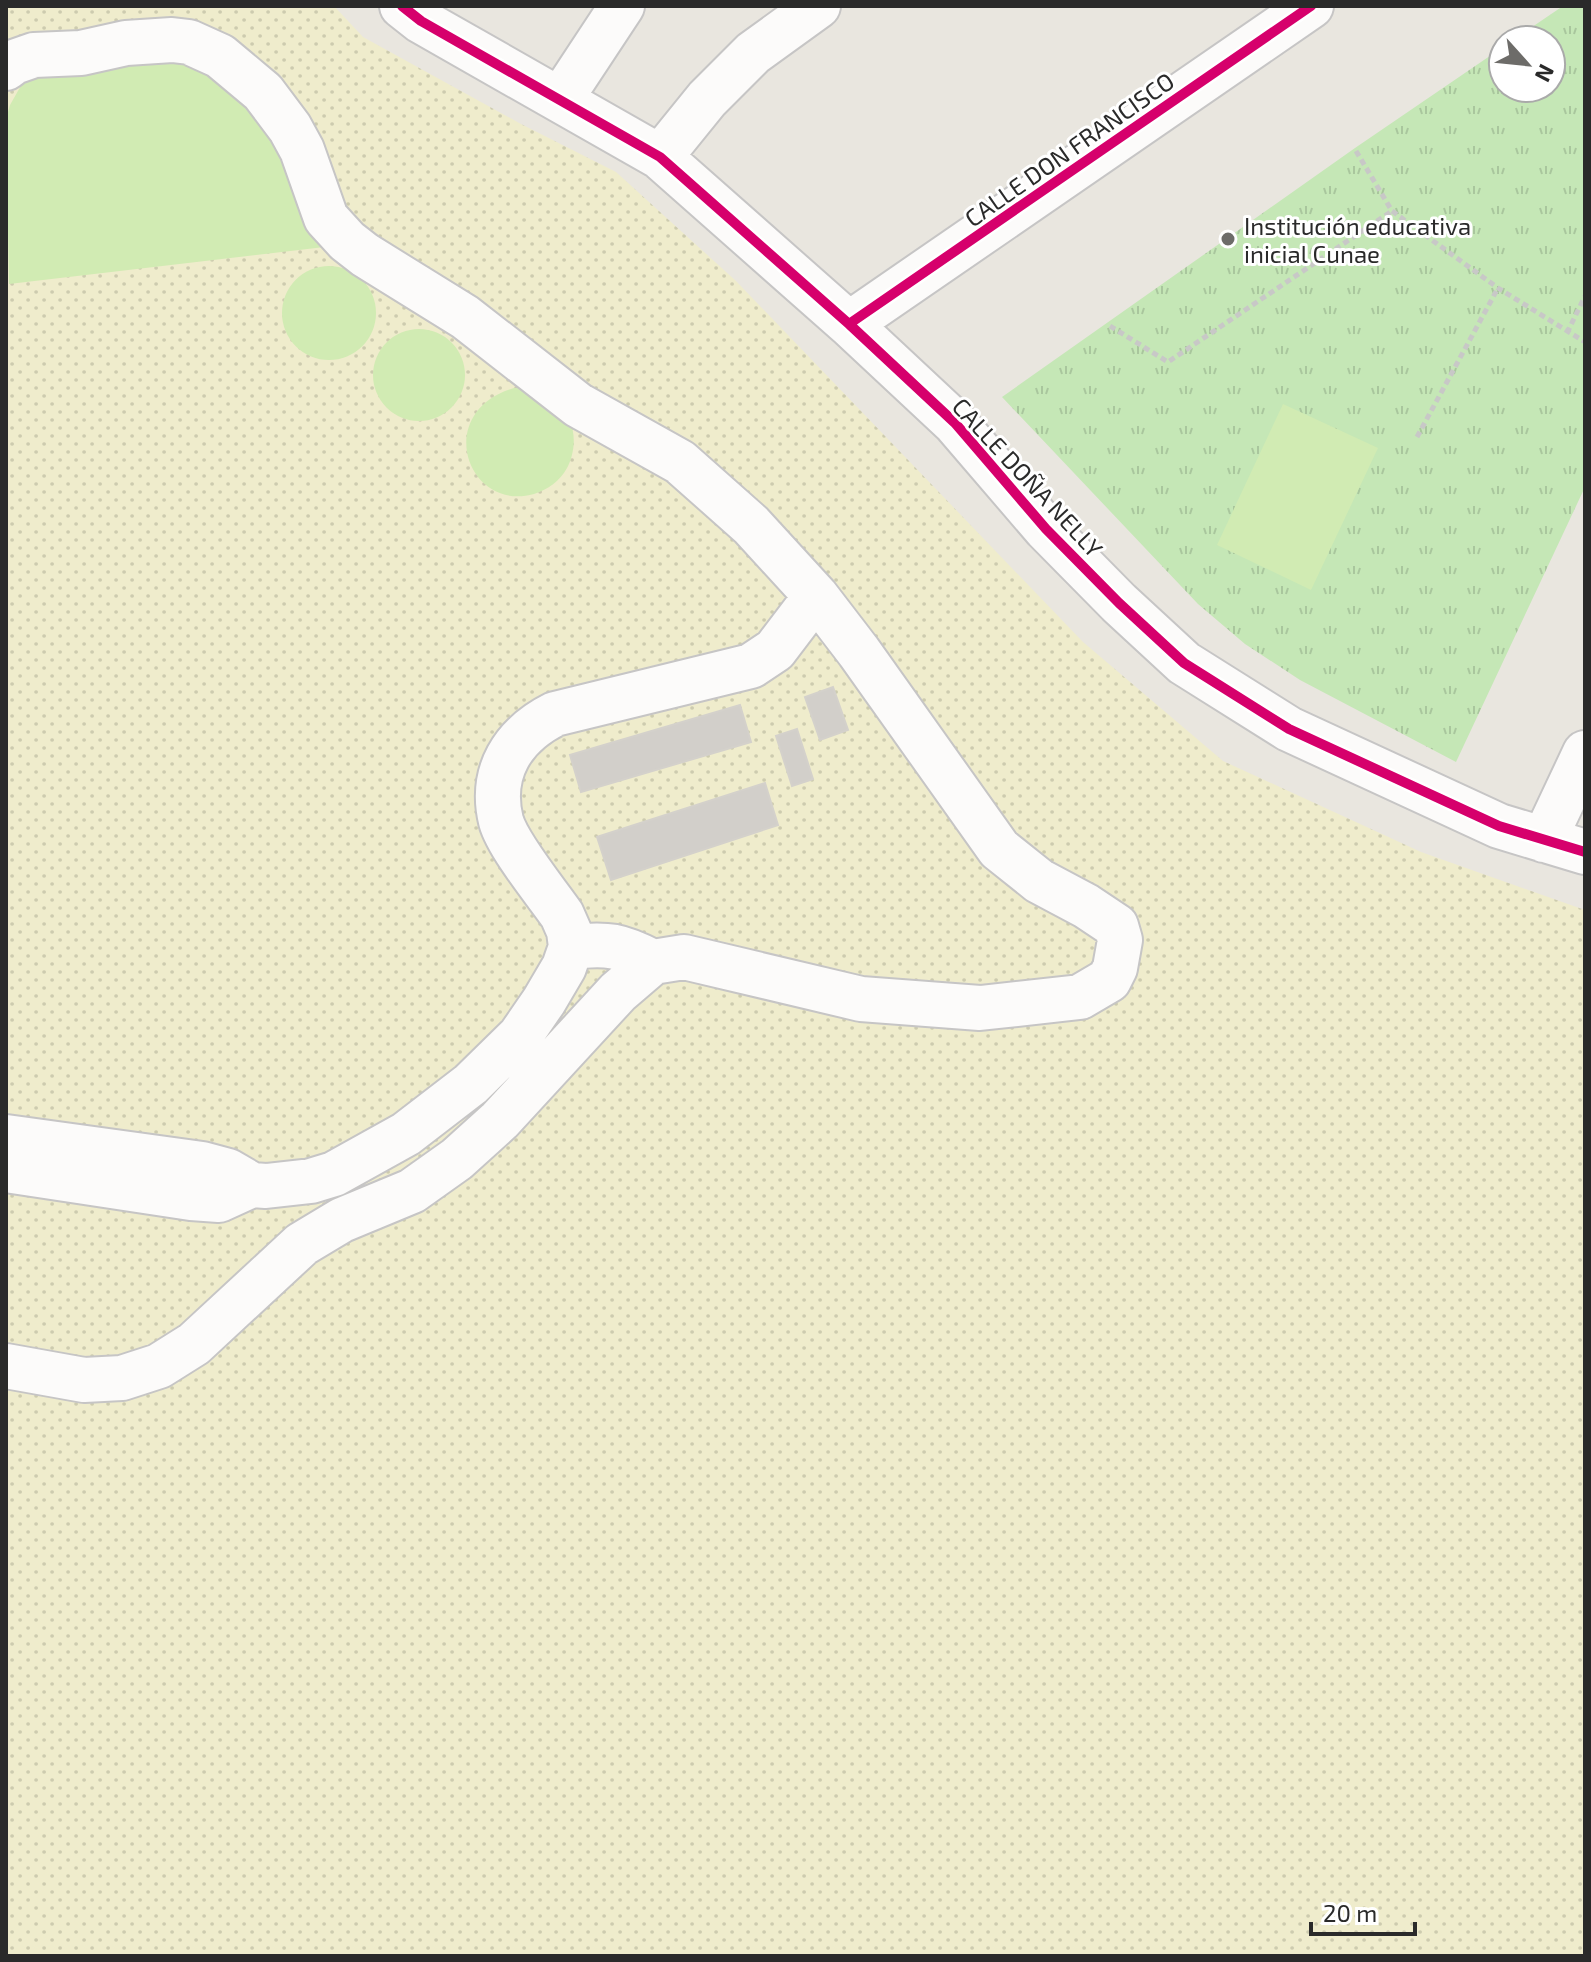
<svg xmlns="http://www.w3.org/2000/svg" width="1591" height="1962" viewBox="0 0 1591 1962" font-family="'Exo 2',sans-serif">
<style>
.sand{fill:url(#sand-dots)}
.park{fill:url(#park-tufts)}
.pitch{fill:#d1ebb3}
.building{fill:#d2cfca;stroke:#d4d1cb;stroke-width:2}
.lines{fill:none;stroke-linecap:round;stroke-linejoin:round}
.minor-casing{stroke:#c6c5c5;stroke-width:48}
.path{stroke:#c8c8c7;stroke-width:5;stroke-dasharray:6 4;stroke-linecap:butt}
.minor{stroke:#fcfbfa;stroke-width:44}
.cycleway-casing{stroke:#fff;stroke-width:15}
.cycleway{stroke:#d6006c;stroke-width:10}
.poi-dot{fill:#6d6c69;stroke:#fff;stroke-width:3}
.labels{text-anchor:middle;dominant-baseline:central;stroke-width:6;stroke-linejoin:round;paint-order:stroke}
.street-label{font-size:24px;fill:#2a2a2a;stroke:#fff}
.poi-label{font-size:24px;fill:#2a2a2a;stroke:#fff;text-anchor:start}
</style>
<defs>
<pattern id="sand-dots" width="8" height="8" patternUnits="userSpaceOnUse" patternTransform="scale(2)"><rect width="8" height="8" fill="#efeccc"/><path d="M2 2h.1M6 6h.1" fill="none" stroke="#cdcbaf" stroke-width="1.8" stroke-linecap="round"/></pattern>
<pattern id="park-tufts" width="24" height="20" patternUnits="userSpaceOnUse" patternTransform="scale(2)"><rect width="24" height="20" fill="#c5e7b6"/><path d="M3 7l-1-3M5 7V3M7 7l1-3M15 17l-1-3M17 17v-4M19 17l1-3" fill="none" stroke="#a9c69d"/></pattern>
</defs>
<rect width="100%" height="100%" fill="#e9e6df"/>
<!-- sand -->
<path class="sand" d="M6 6H334L363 37 521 124 616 172 736 281 1083 642 1223 761 1421 852 1585 910V1956H6Z"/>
<!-- park -->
<path class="park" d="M1563 6H1585V487L1456 762 1300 680 1245 644 1198 604 1002 397 1355 148 1503 47V88H1551V40H1513Z"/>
<!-- pitch -->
<path class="pitch" d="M155 50 243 84 333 246 9 284 6 119 10 105 27 75Z
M282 313a47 47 0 1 1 94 0a47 47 0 1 1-94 0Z
M373 375a46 46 0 1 1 92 0a46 46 0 1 1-92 0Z
M514 388C519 388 527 387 532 389 539 392 566 415 569 421 577 434 574 455 567 468 560 481 547 490 534 494 467 513 432 412 514 388Z
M1283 404 1378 448 1311 590 1217 545Z"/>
<!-- building -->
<path class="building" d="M833 687 848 730 820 740 805 697Z
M740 705 751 742 581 792 570 755Z
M797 729 813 779 792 786 776 736Z
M765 783 778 825 611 880 597 837Z"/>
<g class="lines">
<defs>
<path id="minor" d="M402 6 421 21 660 157 849 324 955 423 1046 529 1119 603 1184 663 1289 729 1499 826 1585 852
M6 68 14 62 34 55 81 53 126 43 172 40 189 42 220 56 263 92 290 128 302 150 326 218 347 241 365 255 465 317 578 405 680 462 751 525 816 596 859 652 999 849 1039 881 1086 906 1116 926 1120 940 1115 968 1109 980 1080 997 980 1008 861 999 684 957 653 962 618 992 500 1120 457 1159 412 1191 342 1220 302 1244 194 1344 159 1366 122 1378 84 1380 6 1366
M560 100 622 6
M660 157 707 99 753 53 818 6
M849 324 1311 6
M1544 840 1585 753
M571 947C608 943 620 945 653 962
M6 1137 202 1164 228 1171 252 1185 266 1186 311 1181 334 1174 406 1134 471 1084 520 1036 544 1001 564 967 571 947 569 931 562 915C546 892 508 846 501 821 489 772 513 735 555 714L751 666 775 650 816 596
M6 1170 191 1198 219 1200 252 1185"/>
</defs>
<!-- minor casing -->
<use href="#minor" class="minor-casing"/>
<!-- path -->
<path class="path" d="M1356 151 1392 211 1498 288 1585 342
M1110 326 1168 362 1392 211
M1567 333 1585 296
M1417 437 1498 288"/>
<!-- minor -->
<use href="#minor" class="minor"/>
<defs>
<path id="cycleway" d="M402 6 421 21 660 157 849 324 955 423 1046 529 1119 603 1184 663 1289 729 1499 826 1585 852
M849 324 1311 6"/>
</defs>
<!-- cycleway casing -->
<use href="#cycleway" class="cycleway-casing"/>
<!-- cycleway -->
<use href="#cycleway" class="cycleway"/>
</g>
<!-- markers -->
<circle class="poi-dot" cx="1228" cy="239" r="8"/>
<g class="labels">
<!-- street labels -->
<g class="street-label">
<text transform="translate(1069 149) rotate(-35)">CALLE DON FRANCISCO</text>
<text transform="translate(1028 477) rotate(47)">CALLE DOÑA NELLY</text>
</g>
<!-- poi labels -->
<g class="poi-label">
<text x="1244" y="225">Institución educativa<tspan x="1244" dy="28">inicial Cunae</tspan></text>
</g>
</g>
<!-- border -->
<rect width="1591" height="1962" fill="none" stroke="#2a2a2a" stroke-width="16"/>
<!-- north arrow -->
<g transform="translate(1527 64) rotate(117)"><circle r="38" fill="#ffffff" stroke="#aaaaaa" stroke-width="2"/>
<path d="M0-6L14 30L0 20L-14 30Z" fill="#6d6c69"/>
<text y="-12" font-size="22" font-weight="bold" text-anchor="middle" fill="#2a2a2a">N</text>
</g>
<!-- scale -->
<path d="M1311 1922v12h104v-12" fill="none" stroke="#2a2a2a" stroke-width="4"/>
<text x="1323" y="1922" font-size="24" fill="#2a2a2a" stroke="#ffffff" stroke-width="6" paint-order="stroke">20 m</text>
</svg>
